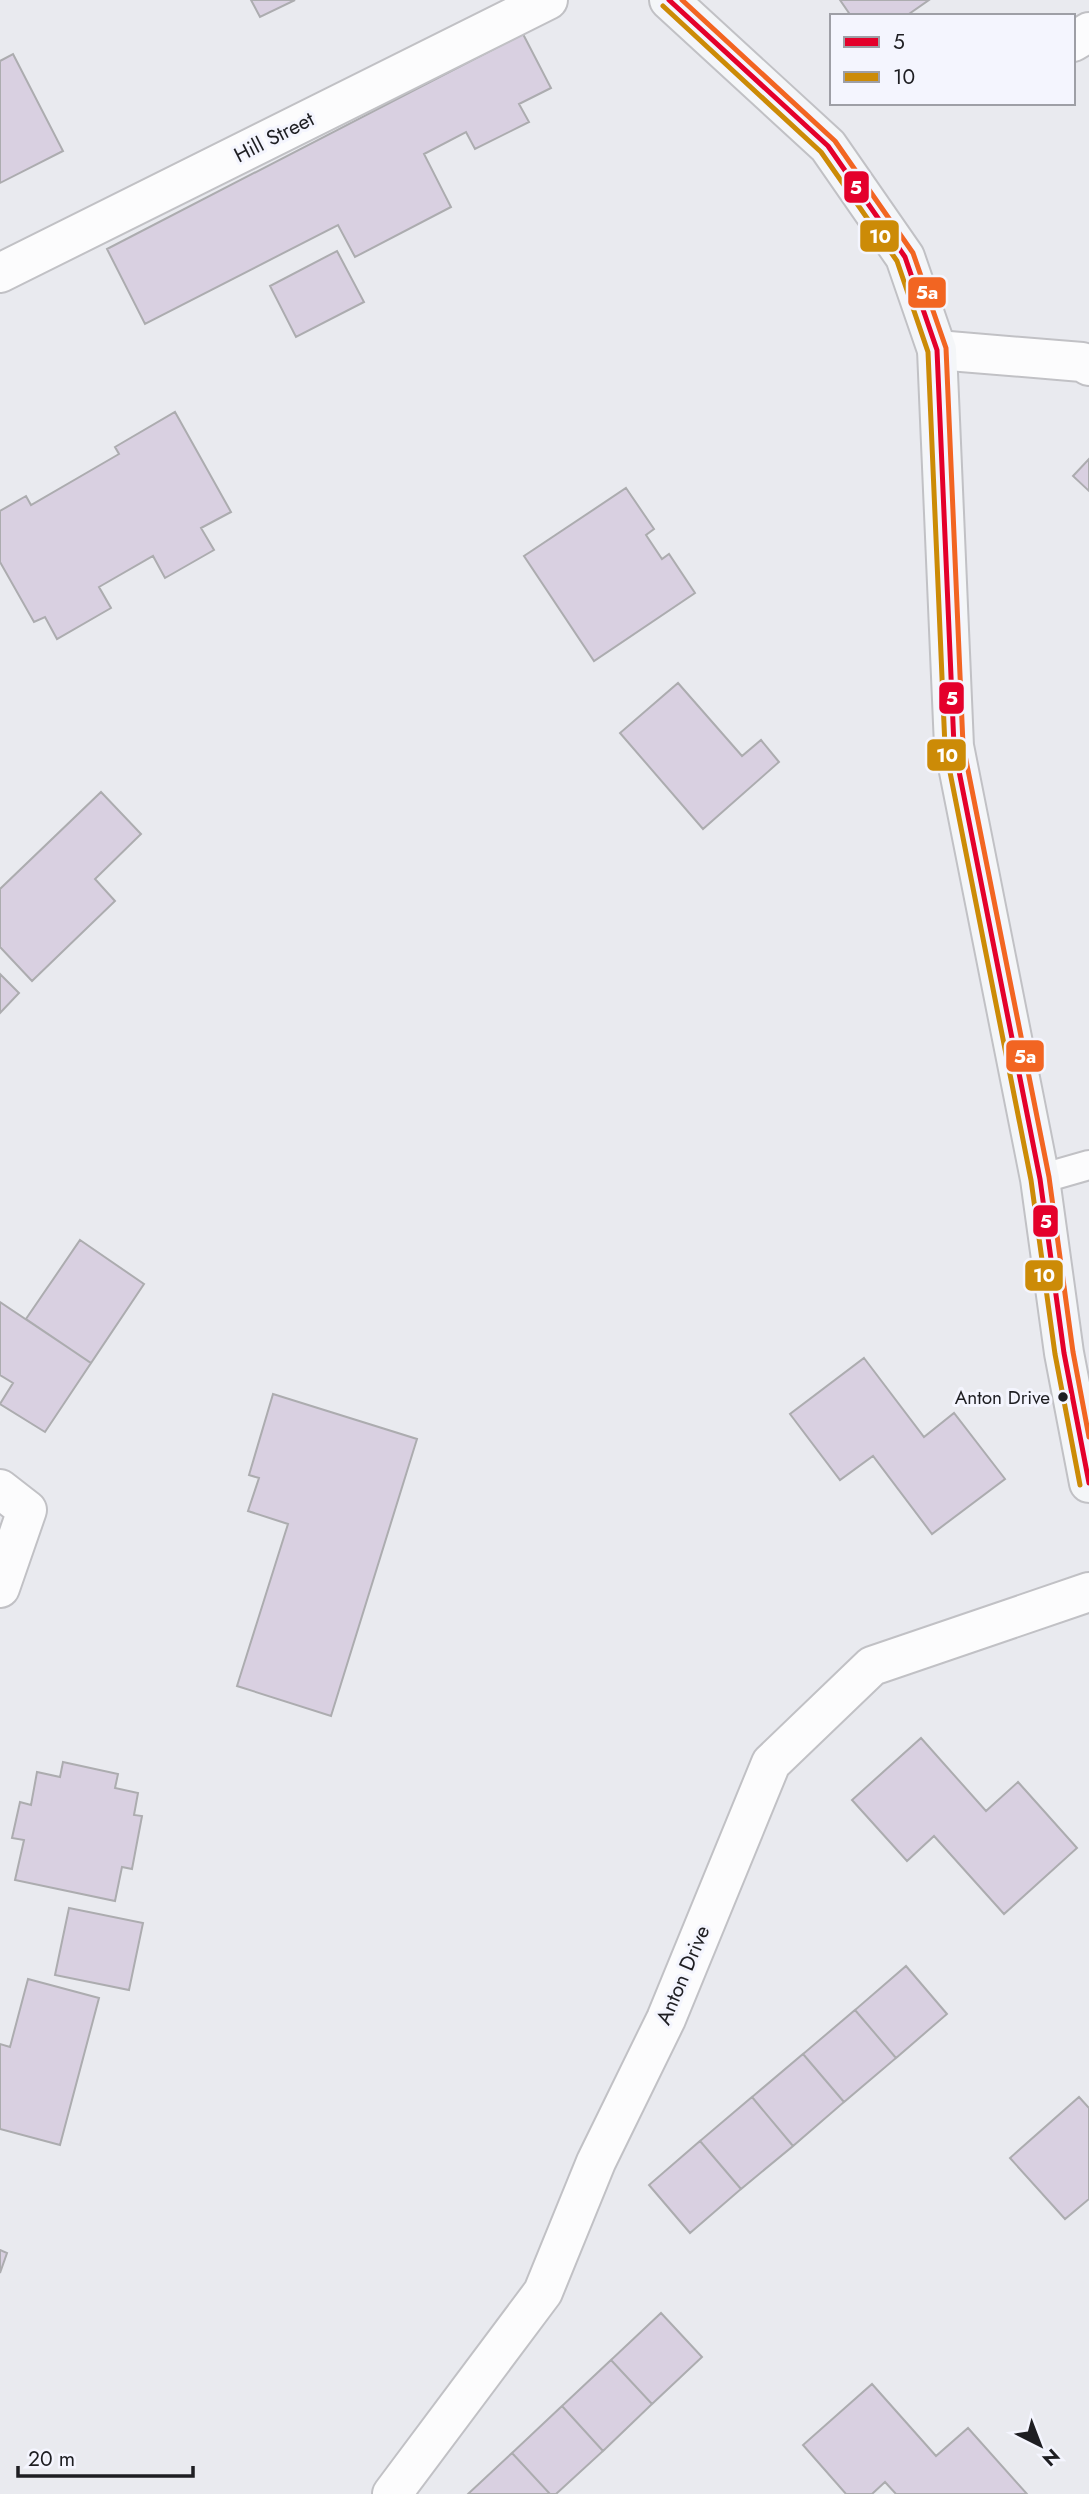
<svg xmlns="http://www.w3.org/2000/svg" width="1089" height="2494" viewBox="0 0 1089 2494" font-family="Jost,sans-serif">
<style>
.building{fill:#d9d0e1;stroke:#acacaf;stroke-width:2}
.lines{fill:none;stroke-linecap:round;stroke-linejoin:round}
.lane-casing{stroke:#c1c1c5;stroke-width:32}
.street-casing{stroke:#c1c1c5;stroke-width:42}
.secondary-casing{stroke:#c1c1c5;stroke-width:42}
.lane{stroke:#fcfcfd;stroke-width:28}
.street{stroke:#fcfcfd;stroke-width:38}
.secondary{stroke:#f4f6f8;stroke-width:38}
.bus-1-casing{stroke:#f4f5fe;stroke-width:10}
.bus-2-casing{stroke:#f4f5fe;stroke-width:10}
.bus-3-casing{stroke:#f4f5fe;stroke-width:10}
.bus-1{stroke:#e4002b;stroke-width:5}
.bus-2{stroke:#cc8b07;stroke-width:5}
.bus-3{stroke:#f26522;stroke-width:5}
.bus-dot{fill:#1e1e22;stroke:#f4f5fe;stroke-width:2.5}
.labels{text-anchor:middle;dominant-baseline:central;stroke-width:6;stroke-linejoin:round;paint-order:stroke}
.bus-label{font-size:19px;fill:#1e1e22;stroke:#f4f5fe;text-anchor:end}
.street-label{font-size:21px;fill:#1e1e22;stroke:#f4f5fe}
.line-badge{stroke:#f4f5fe;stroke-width:2.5}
.badge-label{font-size:19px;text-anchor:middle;font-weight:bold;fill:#fff}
</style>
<rect width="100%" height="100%" fill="#e9eaef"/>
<!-- building -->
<path class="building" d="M251 0H295L260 17Z
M840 0H929L906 16H851Z
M523 34 551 88 519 104 529 122 475 149 466 132 424 154 451 207 355 257 338 225 145 324 107 249Z
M13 54 63 151 0 183V61Z
M337 251 364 302 296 337 270 286Z
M175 412 231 512 201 528 214 550 165 578 153 556 99 587 111 608 57 639 45 617 34 622 0 562V511L26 496 31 505 119 454 115 447Z
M1089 459V491L1073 476Z
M626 488 654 529 646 535 662 559 669 554 695 593 594 661 524 556Z
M678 683 742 756 761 740 779 762 703 829 620 733Z
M101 792 141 834 95 879 115 901 32 981 0 947V889Z
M0 974 19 993 0 1013Z
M80 1240 144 1284 91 1363 26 1319Z
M0 1302 91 1363 45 1432 0 1404 13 1383 0 1375Z
M864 1358 924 1437 954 1413 1005 1479 932 1534 873 1456 840 1480 790 1414Z
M273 1394 417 1439 331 1716 237 1686 288 1524 248 1511 259 1478 249 1475Z
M921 1738 986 1811 1018 1782 1077 1848 1004 1914 934 1836 907 1861 852 1800Z
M63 1762 118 1774 115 1788 138 1793 134 1815 142 1816 132 1869 122 1867 115 1901 15 1880 24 1840 12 1838 20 1802 31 1805 37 1772 60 1777Z
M69 1908 143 1923 129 1990 55 1975Z
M906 1966 947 2014 896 2058 855 2010Z
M28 1979 99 1998 60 2145 0 2129V2044L10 2047Z
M855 2010 896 2058 844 2102 803 2054Z
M803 2054 844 2102 793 2146 752 2097Z
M752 2097 793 2146 741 2189 700 2141Z
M1079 2097 1089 2108V2199L1065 2219 1010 2158Z
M700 2141 741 2189 690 2233 649 2185Z
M0 2250 7 2253 0 2273Z
M661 2313 702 2357 652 2404 611 2360Z
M611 2360 652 2404 603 2451 562 2406Z
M872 2384 936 2456 968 2428 1027 2494H896L885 2482 872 2494H846L803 2445Z
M562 2406 603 2451 556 2494H550L512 2453Z
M512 2453 550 2494H468Z"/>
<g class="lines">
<defs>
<path id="lane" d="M1040 1179 1089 1165"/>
<path id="street" d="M1073 42 1089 32
M0 273 548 0
M937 350 1082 362 1089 366
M0 1489 27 1510 0 1588
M392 2494 543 2292 596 2162 666 2019 771 1763 872 1666 1089 1592"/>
<path id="secondary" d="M669 0 828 146 905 257 937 350 954 746 1040 1179 1064 1353 1089 1483"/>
</defs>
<!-- lane casing -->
<use href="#lane" class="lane-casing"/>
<!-- street casing -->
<use href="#street" class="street-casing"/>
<!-- secondary casing -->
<use href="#secondary" class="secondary-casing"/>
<!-- lane -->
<use href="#lane" class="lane"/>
<!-- street -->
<use href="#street" class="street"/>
<!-- secondary -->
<use href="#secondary" class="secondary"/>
<defs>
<path id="bus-1" d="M669 0 828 146 905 257 937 350 954 746 1040 1179 1064 1353 1089 1483"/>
<path id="bus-2" d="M663 6 821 152 897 261 928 352 945 747 1031 1180 1055 1354 1080 1485"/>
<path id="bus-3" d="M682 0 835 141 913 253 946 348 963 745 1049 1177 1073 1352 1089 1437"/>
</defs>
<!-- bus-1 casing -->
<use href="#bus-1" class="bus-1-casing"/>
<!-- bus-2 casing -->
<use href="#bus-2" class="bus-2-casing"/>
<!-- bus-3 casing -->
<use href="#bus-3" class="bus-3-casing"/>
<!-- bus-1 -->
<use href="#bus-1" class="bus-1"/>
<!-- bus-2 -->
<use href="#bus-2" class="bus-2"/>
<!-- bus-3 -->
<use href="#bus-3" class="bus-3"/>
</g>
<!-- markers -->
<circle class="bus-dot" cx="1063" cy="1397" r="6"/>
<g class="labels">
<!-- bus labels -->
<g class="bus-label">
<text x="1050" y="1397">Anton Drive</text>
</g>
<!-- street labels -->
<g class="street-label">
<text transform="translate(274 137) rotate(-27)">Hill Street</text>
<text transform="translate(683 1975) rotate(-67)">Anton Drive</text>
</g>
</g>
<g class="line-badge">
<rect x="843" y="170" width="27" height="34" rx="7" fill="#e4002b"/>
<rect x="859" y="219" width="41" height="34" rx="7" fill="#cc8b07"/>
<rect x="907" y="276" width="40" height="33" rx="7" fill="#f26522"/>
<rect x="938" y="681" width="27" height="34" rx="7" fill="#e4002b"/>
<rect x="926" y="738" width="41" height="34" rx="7" fill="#cc8b07"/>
<rect x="1005" y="1039" width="40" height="34" rx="7" fill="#f26522"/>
<rect x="1032" y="1204" width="27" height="34" rx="7" fill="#e4002b"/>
<rect x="1024" y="1259" width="40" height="33" rx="7" fill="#cc8b07"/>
</g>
<g class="badge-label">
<text x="856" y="194">5</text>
<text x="880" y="243">10</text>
<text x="927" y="299">5a</text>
<text x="952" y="705">5</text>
<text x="947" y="762">10</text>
<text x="1025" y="1063">5a</text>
<text x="1046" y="1228">5</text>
<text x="1044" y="1282">10</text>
</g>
<!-- legend -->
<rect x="830" y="14" width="245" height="91" fill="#f4f5fe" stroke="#9e9fa6" stroke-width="2"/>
<rect x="844" y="37" width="35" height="10" fill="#e4002b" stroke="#9e9fa6" stroke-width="2"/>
<text x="893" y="49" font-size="21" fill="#1e1e22">5</text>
<rect x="844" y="72" width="35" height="10" fill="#cc8b07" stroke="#9e9fa6" stroke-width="2"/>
<text x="893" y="84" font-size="21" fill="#1e1e22">10</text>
<!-- north arrow -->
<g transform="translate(1040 2445) rotate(138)" stroke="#f4f5fe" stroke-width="5" paint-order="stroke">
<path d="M0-5L12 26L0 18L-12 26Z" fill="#1e1e22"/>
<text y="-10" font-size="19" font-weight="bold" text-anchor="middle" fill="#1e1e22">N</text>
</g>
<!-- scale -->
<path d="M18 2466v10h175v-10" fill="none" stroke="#1e1e22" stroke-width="3.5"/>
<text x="28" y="2466" font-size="21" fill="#1e1e22" stroke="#f4f5fe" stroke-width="5" paint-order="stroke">20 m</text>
</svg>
